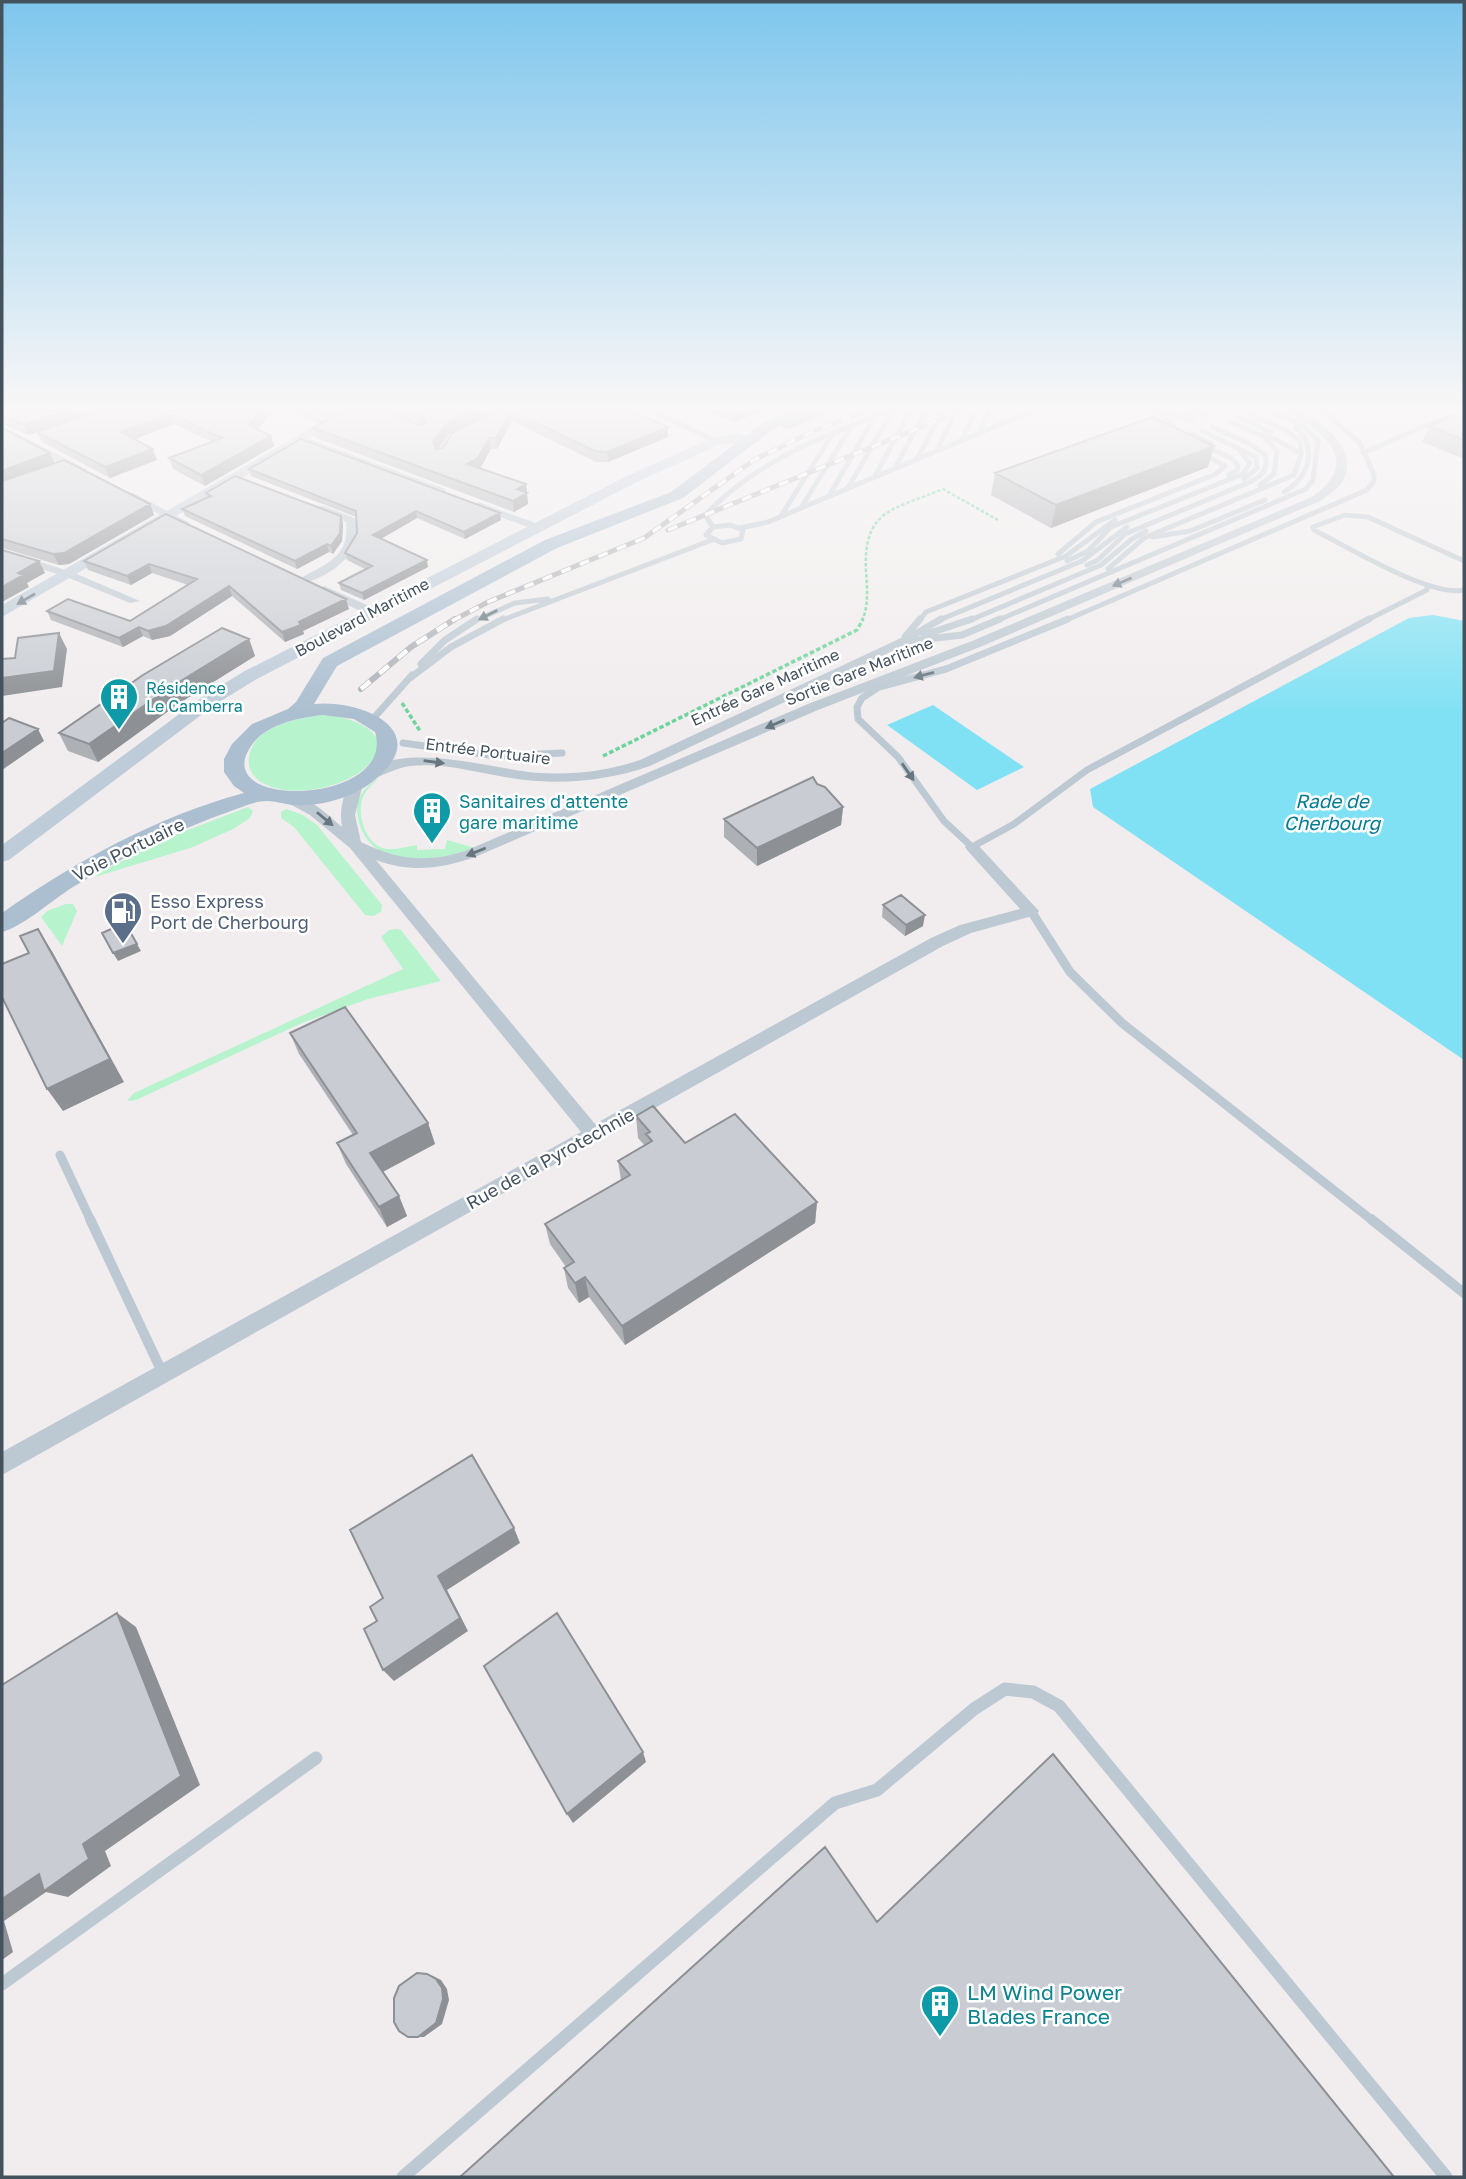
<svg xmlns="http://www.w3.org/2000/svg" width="1466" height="2179" viewBox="0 0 1466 2179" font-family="'Golos Text',sans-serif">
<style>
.green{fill:#b7f3cc}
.water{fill:#80e1f4}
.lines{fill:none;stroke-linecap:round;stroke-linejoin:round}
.path-far1{stroke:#6cd49c;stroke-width:2.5;stroke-dasharray:3.5 2;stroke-linecap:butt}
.path{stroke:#6cd49c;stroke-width:3.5;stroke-dasharray:4.5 2.5;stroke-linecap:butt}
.lane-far4{stroke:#bdc9d2;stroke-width:5}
.lane-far3{stroke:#bdc9d2;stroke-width:7}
.lane-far2{stroke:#bdc9d2;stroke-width:9}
.lane-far1{stroke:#bdc9d2;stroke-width:10}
.lane{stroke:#bdc9d2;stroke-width:13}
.street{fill:#bdc9d2;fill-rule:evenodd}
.secondary{fill:#beccd9;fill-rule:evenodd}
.primary{fill:#abbfd0;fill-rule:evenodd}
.rail-far1-casing{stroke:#afb3b9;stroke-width:5}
.rail-casing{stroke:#afb3b9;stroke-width:6}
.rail-far1{stroke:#fff;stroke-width:3.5;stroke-dasharray:10;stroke-linecap:butt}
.rail{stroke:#fff;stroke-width:4.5;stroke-dasharray:12;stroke-linecap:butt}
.wall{fill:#adb0b5}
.shaded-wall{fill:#8d9094}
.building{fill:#c9cdd3;stroke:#8d9094;stroke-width:2}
.oneway{fill:#687680}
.oneway2{fill:#697782}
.labels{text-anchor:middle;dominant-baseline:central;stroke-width:5;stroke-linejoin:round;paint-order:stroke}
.far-street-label{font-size:16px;fill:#44525d;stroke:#fff}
.far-culture-label{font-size:16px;fill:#0d838f;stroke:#fff;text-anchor:start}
.culture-label{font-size:18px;fill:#0d838f;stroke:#fff;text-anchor:start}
.street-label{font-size:18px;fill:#44525d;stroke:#fff}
.service-label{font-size:18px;fill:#4e5e75;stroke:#fff;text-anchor:start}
.water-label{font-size:19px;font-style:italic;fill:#037c93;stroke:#fff}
.near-culture-label{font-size:21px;fill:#0d838f;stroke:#fff;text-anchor:start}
</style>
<rect width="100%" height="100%" fill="#f1edee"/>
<!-- green -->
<path class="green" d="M327 715C355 718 401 735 365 768 342 789 280 802 255 777 250 772 248 765 249 758 252 725 302 717 327 715Z
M379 778C372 785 365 790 362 800 357 817 367 848 389 849 397 850 408 846 417 845V850L445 849 447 840 475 848C436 862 367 872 358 817 354 798 364 788 379 778Z
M248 807 253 811 250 818 233 829 193 847 95 877 102 871 175 835Z
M286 809 303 815 317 825 382 905 381 912 373 916 365 915 294 827 281 818V812Z
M66 904H73L77 911 62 946 41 917 47 911Z
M396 929 401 930 441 981 368 999 302 1023 136 1100 127 1101 134 1093 403 969 381 937 389 930Z"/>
<!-- water -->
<path class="water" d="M1433 615 1464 621V1060L1093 807 1090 789 1409 618Z
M933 705 1024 767 977 790 887 725Z"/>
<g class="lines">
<!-- path-far1 -->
<path class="path-far1" d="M862 621C869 605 867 588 866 571 863 508 894 510 943 489L998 520"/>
<!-- path -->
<path class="path" d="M402 703 420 731
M603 756 857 630 863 619"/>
<!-- lane-far4 -->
<path class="lane-far4" d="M1154 410V429
M1159 410 1174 427
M1166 410 1189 421
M1186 410 1194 419
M1195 410 1205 416
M1210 410 1215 412
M1239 417 1271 432
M1229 421 1265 437 1277 451 1274 474 1260 485
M1202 431 1256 457 1257 468 1244 479
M979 433 989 410
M1192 434 1211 443
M1266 434 1301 454
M961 441 976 410
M1203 445 1233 459 1238 466 1237 470 1229 475
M937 450 957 410
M1363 453 1436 421 1449 419 1464 422
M917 459 943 410
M895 468 926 410
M875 476 911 410
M848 488 893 410
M1284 492C1308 478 1319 448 1296 428
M829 496 875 416
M801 508 852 425
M781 516 833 433
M730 525 743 530 741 539 722 543 706 535 713 527Z
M713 527 705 515C756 461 823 436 891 410
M740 528 768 522 1034 410
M1153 537 1190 531 1265 500
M1058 554 1096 522 1216 474 1225 466 1201 452
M1067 561 1088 551 1111 527 1243 474 1250 463 1241 452
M1464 561 1368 517 1345 515 1313 527 1314 530C1348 547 1429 597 1464 590
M1087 565 1098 560 1125 534 1250 482C1262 476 1269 469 1265 455L1252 445 1212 427
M1108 569 1144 538 1294 475 1301 454 1300 441 1287 431 1249 414
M474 621 515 603 548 599
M500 621 712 540
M919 621 926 612 1066 556 1115 520
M937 621 1082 561 1127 527
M968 621 1101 565 1132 539 1146 531
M996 621 1306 489 1313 480 1318 440 1303 426 1268 410
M1064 621 1367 490 1374 481V475L1360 443 1323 410
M1365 621 1427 590V586"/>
<!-- lane-far3 -->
<path class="lane-far3" d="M1068 619 946 669 879 687 862 698 857 707 858 719 898 757 944 821 972 847 1014 824 1087 770 1369 619
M924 635 972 619
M905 637 920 619
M905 640 941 619
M901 642 962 635 1000 619
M421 664 445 640 477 619
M410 678 451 647 503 619
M372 720 412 675
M403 743 496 756 562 753"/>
<!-- lane-far2 -->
<path class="lane-far2" d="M1031 911 1070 972 1122 1023 1373 1221
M60 1155 91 1221"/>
<!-- lane-far1 -->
<path class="lane-far1" d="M90 1219 163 1374
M1371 1219 1464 1293"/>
<!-- lane -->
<path class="lane" d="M2 1984 316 1758
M403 2177 835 1803 877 1790 974 1709 1005 1689 1033 1692 1059 1706 1446 2177"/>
<!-- street -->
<path class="street" d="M291 410H303L333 424 325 426Z
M644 410H656L722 441 714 443Z
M1287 410C1312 410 1355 444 1346 473 1343 486 1330 494 1320 501L980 647 818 710 475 857C441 869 411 873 376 860L595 1124 931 938 960 925 1020 909 967 850 965 847 967 844H977L1039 911 1036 915 971 933 943 946 2 1475V1452L581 1132 350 848 310 815 286 802V796C305 792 328 815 342 827 339 810 343 795 351 781H361L363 784 355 815 361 842C397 860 426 863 465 851L808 704 972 641 1312 497C1344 474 1345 453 1313 428 1305 422 1293 417 1287 410Z
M2 426 86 469 87 471 78 473 2 433Z
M302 436 445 489 446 491 437 493 299 441V437Z
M125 493H133L190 523 181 525 125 497Z
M478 502 541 525 542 527 533 529 474 507 473 505Z
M316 506H324L355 518C367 551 333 574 305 583L301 582V578C327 563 350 557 346 522L316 510Z
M2 550 72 572 140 601 130 603 64 576 2 557Z
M324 586 376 609 378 612 368 615 320 591 318 589Z
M901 638 907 642 905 645 650 766C607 781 562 785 517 779 481 774 446 762 410 766 395 768 383 776 369 780L362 776C399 738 493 770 540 773 574 775 608 771 640 760Z"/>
<!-- secondary -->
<path class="secondary" d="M343 410H359L2 617V605Z
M733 434 753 436 760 440C751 447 733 442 721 444L637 482 255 680 213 706 9 860 2 862V845L201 698 243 672 627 476 712 438Z"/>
<!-- primary -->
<path class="primary" d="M791 410H808L805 414 816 410H835L792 428 787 429 780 426 772 430 683 498 557 548 337 666 314 704C359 699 434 729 377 778 356 797 321 807 293 805 284 804 275 801 267 801 255 801 242 807 231 811 176 830 123 857 73 887 52 900 24 926 2 932V913C74 862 158 816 244 793L234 786 224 772V759L232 744 252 724 288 709 296 702 323 658 545 540 671 492 762 424ZM323 715 354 719 375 732C397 805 207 811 251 746 266 724 298 718 323 715Z"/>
<defs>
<path id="rail-far1" d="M668 530 963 410
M452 621 488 602 644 538 754 460 805 435 868 410"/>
<path id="rail" d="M361 689 411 647 455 619"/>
</defs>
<!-- rail-far1 casing -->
<use href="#rail-far1" class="rail-far1-casing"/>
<!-- rail casing -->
<use href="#rail" class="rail-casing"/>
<!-- rail-far1 -->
<use href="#rail-far1" class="rail-far1"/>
<!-- rail -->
<use href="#rail" class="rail"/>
</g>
<!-- wall -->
<path class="wall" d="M2 410H274L258 429 274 446 205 486 173 469 169 458 212 442 174 424 134 439 157 460 110 478 42 442 37 432 28 435 2 424Z
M307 410H338L325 417Z
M390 410H496L449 434 438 448H442L497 410H627L668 437 608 462H596L512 421 497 449H491L480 468 526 484 528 504 514 512 316 438 313 428 421 424Z
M704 410H763L734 422Z
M1464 418V459L1422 442 1429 426Z
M2 428 50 453 54 463 150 504 154 515 69 564 59 565 2 548Z
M1208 467 1051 528 991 495 995 473Z
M249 469 501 520 465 539 417 518 381 539 428 567 364 600 341 590 339 583 365 569 347 560 345 553 357 533 356 517 251 476Z
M206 493 341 516 343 524 342 541 333 554 329 552 297 569 185 516 182 509 207 497Z
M166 514 349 609 303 631 304 634 285 642 232 596 170 636 152 640 143 636 123 647 51 620 47 611 130 621 188 585 152 573 131 585 88 570 84 561Z
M249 639 255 656 178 704 98 762 68 751 59 733Z
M817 784 843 807 841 825 757 866 724 837V819Z
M883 905 923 926 905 936 882 917Z
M290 1033 428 1123 435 1144 383 1171 399 1196 407 1216 387 1227 346 1164 337 1143 353 1135 299 1054Z
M636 1116 685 1143 817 1202 815 1223 625 1345 589 1297 579 1303 568 1288 564 1268 566 1267 550 1244 545 1224 621 1180 618 1161 645 1146 638 1138Z"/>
<!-- shaded-wall -->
<path class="shaded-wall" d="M68 410H103L28 435 24 425Z
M262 410H274L252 436 249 425Z
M323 410H338L325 417Z
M474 410H496L449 434 435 453 433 442 447 424Z
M739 410H763L734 422V412Z
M511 411 512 421 497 449 496 438Z
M171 414 174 424 125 443 121 432Z
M668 427V437L608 462 607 452Z
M271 436 274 446 205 486 201 475Z
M489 438 491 449 480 469 467 464Z
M1214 446 1208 467 1051 528 1056 505Z
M153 449 157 460 110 478 105 467Z
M50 453 55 464 2 483V471Z
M526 484 528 504 514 512 513 501 517 489Z
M150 504 154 515 69 564 59 565 53 554Z
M416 511 417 518 375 542 373 535Z
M500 513 501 520 465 539 464 532Z
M341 516 343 524 342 541 333 554 331 546Z
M327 544 329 552 297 569 295 561Z
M427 560 428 567 364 600 362 593Z
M39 561 45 573 27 583 29 587 2 602V587L18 573Z
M149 564 152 573 131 585 127 576Z
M229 586 232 596 170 636 152 640 148 631Z
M346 599 349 609 303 631 304 634 285 642 282 632 299 622Z
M139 627 143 636 123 647 119 638Z
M59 633 67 649 62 687 2 696V678Z
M249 639 255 656 178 704 98 762 89 744 171 687Z
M38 729 44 741 2 770V753Z
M843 807 841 825 757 866V848Z
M925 915 923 926 905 936 906 925Z
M38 929 53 953 124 1082 63 1111 47 1089Z
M137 944 141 951 118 961 113 953Z
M428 1123 435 1144 379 1174 370 1153Z
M399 1196 407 1216 387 1227 379 1207Z
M817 1202 815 1223 625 1345 622 1326Z
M585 1277 589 1297 579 1303 575 1283Z
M514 1528 520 1543 447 1590 468 1631 394 1681 383 1670 438 1576Z
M117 1613 136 1627 200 1785 105 1851 111 1866 68 1897 46 1892 4 1921 13 1952 2 1960V1899L83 1844Z
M643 1752 646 1762 573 1823 567 1814Z
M427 1974 433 1976 441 1980 447 1989 449 2000 442 2024 424 2037H418Z"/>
<!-- building -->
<path class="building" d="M2 410H68L24 425 2 415Z
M99 410H262L249 425 271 436 201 475 169 458 222 438 171 414 121 432 153 449 105 467 37 432Z
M344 410H387L419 425 425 423 423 416 410 410H474L447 424 433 442 436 449 442 448 453 432 497 410H627L668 427 607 452 595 451 511 411 496 438H489L478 458 467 464 526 484 517 489 527 493 513 501 313 428Z
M1453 415 1464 418V440L1429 426Z
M1152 417 1214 446 1056 505 995 473Z
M2 428 50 453 2 471Z
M301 439 500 513 464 532 416 511 373 535 427 560 362 593 339 583 372 566 345 553 357 533 356 511 249 469Z
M64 460 150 504 64 553 53 554 2 539V481Z
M235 476 341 516 340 533 331 546 327 544 295 561 182 509 211 496 206 493Z
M166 514 346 599 299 622 301 625 282 632 229 586 166 626 148 631 139 627 119 638 47 611 68 599 130 621 197 579 149 564 127 576 84 561Z
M2 550 39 561 18 573 23 575 2 587Z
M222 628 249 639 171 687 89 744 59 733 143 675Z
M59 633 54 671 2 678V659L15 658 18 638Z
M9 718 38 729 2 753V723Z
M813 777 817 784 825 787 843 807 757 848 724 819Z
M901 895 925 915 906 925 883 905Z
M125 923 137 944 113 953 102 933Z
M38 929 110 1059 47 1089 2 997V964L29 953 20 936Z
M345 1007 428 1123 370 1153 399 1196 379 1207 337 1143 357 1133 290 1033Z
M653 1106 685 1143 735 1114 817 1202 622 1326 585 1277 575 1283 564 1268 574 1262 545 1224 630 1175 618 1161 652 1141 646 1134 650 1132 636 1116Z
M472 1455 514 1528 438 1576 460 1618 383 1670 364 1629 377 1621 370 1607 383 1598 350 1530Z
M117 1613 181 1776 83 1844 89 1859 44 1891 39 1874 2 1899V1685Z
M557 1613 643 1752 567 1814 484 1666Z
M1053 1754 1394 2177H460L825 1847 877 1922Z
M417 1973 427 1974 436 1979 442 1988 443 1999 436 2023 418 2037H408L399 2031 394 2022V1998L399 1986Z"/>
<!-- one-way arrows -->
<defs><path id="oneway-solid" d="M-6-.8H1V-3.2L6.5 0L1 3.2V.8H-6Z" transform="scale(1.75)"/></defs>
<g class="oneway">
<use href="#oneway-solid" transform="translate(1122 582) rotate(157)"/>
<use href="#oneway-solid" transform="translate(488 615) rotate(153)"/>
<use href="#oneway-solid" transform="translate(924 675) rotate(165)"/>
<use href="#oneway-solid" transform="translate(775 724) rotate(157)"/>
<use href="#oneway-solid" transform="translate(434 762) rotate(8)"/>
<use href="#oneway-solid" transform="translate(908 772) rotate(55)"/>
<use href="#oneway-solid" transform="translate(325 819) rotate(40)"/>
<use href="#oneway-solid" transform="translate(476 852) rotate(158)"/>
</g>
<use class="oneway2" href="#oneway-solid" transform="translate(26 599) rotate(150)"/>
<!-- sky -->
<linearGradient id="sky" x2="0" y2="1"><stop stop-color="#7ec6ed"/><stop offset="0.57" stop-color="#f9f7f7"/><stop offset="1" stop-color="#f9f7f7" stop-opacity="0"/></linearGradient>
<rect width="1466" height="715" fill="url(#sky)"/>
<!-- icons -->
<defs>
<symbol id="building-pin" viewBox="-11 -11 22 30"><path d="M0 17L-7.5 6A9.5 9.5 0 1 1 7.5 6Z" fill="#0f9aa8" stroke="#fff"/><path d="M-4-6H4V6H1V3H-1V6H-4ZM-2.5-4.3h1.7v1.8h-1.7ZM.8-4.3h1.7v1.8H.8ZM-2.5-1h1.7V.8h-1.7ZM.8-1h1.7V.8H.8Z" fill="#fff"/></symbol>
<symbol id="fuel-pin" viewBox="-11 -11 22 30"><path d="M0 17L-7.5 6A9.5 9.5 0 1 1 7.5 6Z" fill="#5c6f8a" stroke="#fff"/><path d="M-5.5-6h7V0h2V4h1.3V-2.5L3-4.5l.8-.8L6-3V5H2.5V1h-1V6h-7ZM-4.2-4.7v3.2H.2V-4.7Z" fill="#fff"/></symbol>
</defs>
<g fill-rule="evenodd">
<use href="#building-pin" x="97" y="675" width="44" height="60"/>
<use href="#building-pin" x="410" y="789" width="44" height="60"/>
<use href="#fuel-pin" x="101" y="889" width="44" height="60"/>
<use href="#building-pin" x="918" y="1982" width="44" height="60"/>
</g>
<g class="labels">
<!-- far-street labels -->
<g class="far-street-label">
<text transform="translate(362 617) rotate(-28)">Boulevard Maritime</text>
<text transform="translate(859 671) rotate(-22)">Sortie Gare Maritime</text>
<text transform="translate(765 687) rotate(-25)">Entrée Gare Maritime</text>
<text transform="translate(488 751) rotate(7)">Entrée Portuaire</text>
</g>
<!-- far-culture labels -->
<g class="far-culture-label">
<text x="146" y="688">Résidence<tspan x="146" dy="18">Le Camberra</tspan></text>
</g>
<!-- culture labels -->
<g class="culture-label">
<text x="459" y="801">Sanitaires d'attente<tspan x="459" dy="21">gare maritime</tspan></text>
</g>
<!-- street labels -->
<g class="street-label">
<text transform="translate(128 849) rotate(-26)">Voie Portuaire</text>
<text transform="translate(550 1158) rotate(-29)">Rue de la Pyrotechnie</text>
</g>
<!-- service labels -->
<g class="service-label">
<text x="150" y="901">Esso Express<tspan x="150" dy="21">Port de Cherbourg</tspan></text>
</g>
<!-- water labels -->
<g class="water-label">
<text x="1332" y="800">Rade de<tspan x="1332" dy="22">Cherbourg</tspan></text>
</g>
<!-- near-culture labels -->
<g class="near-culture-label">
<text x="967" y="1992">LM Wind Power<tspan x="967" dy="24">Blades France</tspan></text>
</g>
</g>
<!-- border -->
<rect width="1466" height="2179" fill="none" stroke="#44525d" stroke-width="7"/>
</svg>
